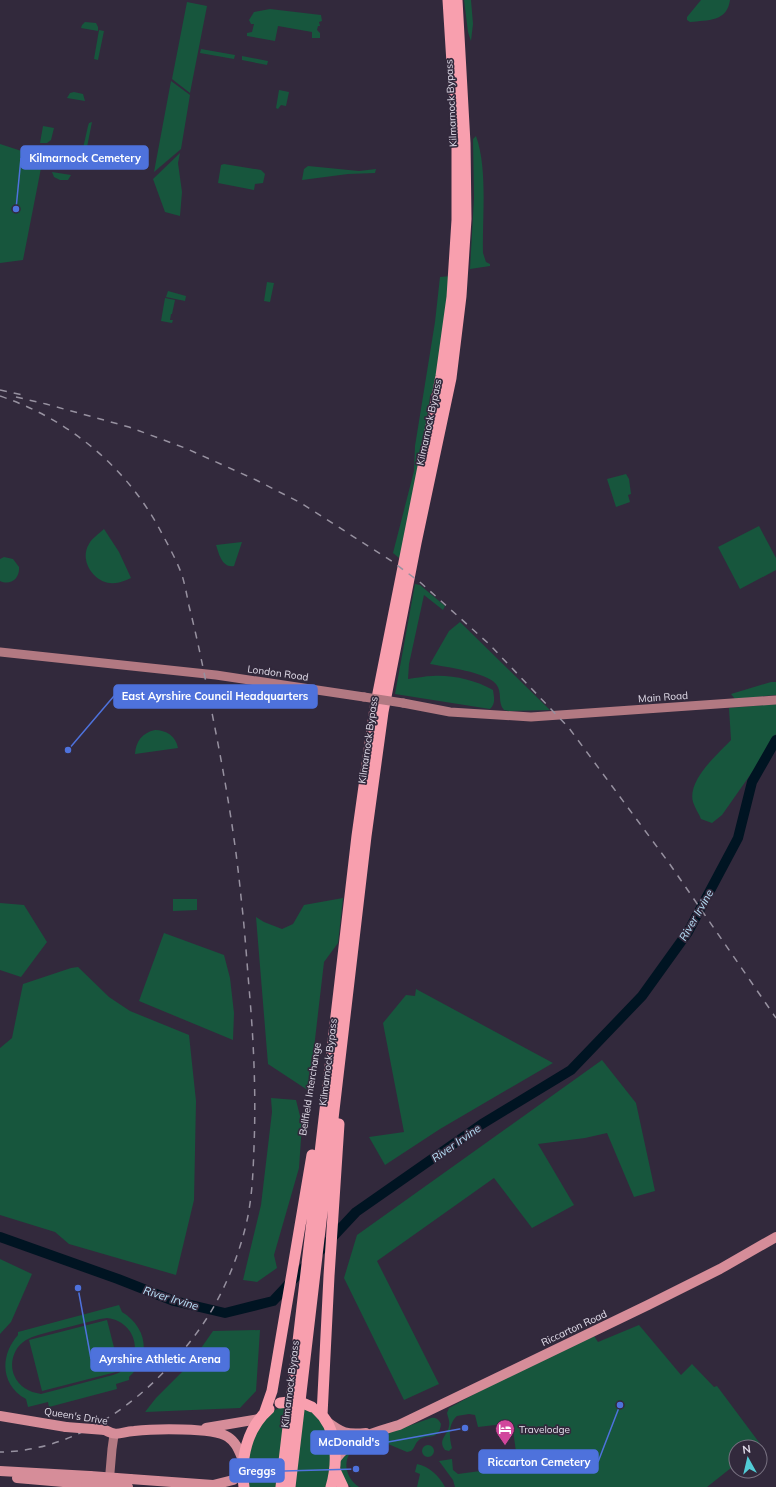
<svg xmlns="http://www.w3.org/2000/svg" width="776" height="1487" viewBox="0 0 776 1487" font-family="Mulish,sans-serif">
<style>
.green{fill:#17563d;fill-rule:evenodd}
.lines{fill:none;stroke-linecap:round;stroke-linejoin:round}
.river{stroke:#001422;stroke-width:10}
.secondary{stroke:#b27982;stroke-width:9}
.primary{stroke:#d68d99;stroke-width:10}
.highway{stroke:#f89fae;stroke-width:11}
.rail{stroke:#9791a0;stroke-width:1.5;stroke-dasharray:7 7;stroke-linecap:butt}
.secondary-bridge{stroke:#b27982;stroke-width:9}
.primary-bridge{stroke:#d68d99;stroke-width:10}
.highway-bridge{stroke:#f89fae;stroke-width:11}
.labels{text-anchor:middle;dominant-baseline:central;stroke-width:3.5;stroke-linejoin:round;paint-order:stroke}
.street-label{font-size:10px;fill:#e1dce9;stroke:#32293c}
.poi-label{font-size:10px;fill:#e1dce9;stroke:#32293c;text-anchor:start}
.water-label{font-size:11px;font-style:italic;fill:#b8e0f9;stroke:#32293c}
.leader{fill:none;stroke:#4e72dc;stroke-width:1.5}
.callout-dot{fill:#4e72dc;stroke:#32293c;stroke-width:1.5}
.callout{fill:#4e72dc;stroke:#4e72dc;stroke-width:1.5}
.callout-label{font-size:11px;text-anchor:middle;font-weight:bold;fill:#fff}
</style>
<rect width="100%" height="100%" fill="#32293c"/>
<!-- green -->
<path class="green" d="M464 0H471L473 24 471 41 468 32Z
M701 0H730C727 22 708 20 690 22L687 20V17Z
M187 2 207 6 190 93 172 79Z
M270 9 321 15 322 21 319 22 320 26H318L317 30 320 33V38H312V32L278 26 275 41 247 36V33L252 32 254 24H251L249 20 254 12Z
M85 22 96 23 98 27V31L81 28 82 25Z
M99 30 104 31 98 60 94 59Z
M201 49 235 55 234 59 200 53Z
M242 56 268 61 267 65 242 60Z
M171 81 190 95 181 149 154 172Z
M279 90 289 92 286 106 281 105 278 109 276 108Z
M74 92 83 94 85 101 67 98 70 93Z
M92 122 84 162 81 157 88 126 89 123Z
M43 126 54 128 51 140 47 143H40Z
M476 136C488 170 482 217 483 253L486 262 490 264V266L470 269 474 198 473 139Z
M0 144 43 158 23 260 0 263Z
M180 153 178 163 182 192 180 216 165 212 153 179Z
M224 164 261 170 265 174 263 183 255 184 254 190 218 183 221 165Z
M308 166 359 171 376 169 375 173 348 174 302 180 304 169Z
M52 172 71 175 68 180H60L54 177Z
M451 276 439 379 430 396 426 427 419 455 418 476 408 530 399 558 393 553 414 471 415 446 435 322 440 277Z
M267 282 274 283 270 302 264 301Z
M168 291 186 296 185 301 166 297Z
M165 298 175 300 172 314H171L170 320H173L172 323 161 321Z
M626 474 629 479 631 494 628 495 630 502 616 507 607 479Z
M759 526 776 558V570L740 589 718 547Z
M104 529 119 552 131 578C124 581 118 584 110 583 93 581 79 560 89 544 92 538 99 534 104 529Z
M242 542 234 566C222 568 219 554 216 545Z
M4 557 13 559 19 567C20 578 11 586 0 581V559Z
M415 584 420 585 445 606 443 610 424 595 409 664 408 679C417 678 425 676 433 676 453 675 475 680 493 690 494 697 496 703 490 709L395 694Z
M460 622 550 710 509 711 504 710C497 702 503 693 496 684 486 672 446 667 430 664L449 631Z
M771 682H776V695L735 699 731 694Z
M776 704V734L770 741 755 768 722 815 712 823 701 819C699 814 695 808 693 802 687 780 718 754 731 740L729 708Z
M155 730C166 730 176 736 178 748L135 754C136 741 142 733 155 730Z
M343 898 338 943 324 962 309 1091 268 1064 256 917 264 922 282 929 293 924 304 905Z
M173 899H197V910L173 911Z
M0 903 24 905 47 942 21 977 0 970Z
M164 933 224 955 230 978 234 1013 233 1040 139 1001Z
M78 967 109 997 130 1011 189 1035 196 1101 194 1200 176 1275 69 1244 55 1232 0 1215V1048L12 1038 23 984 71 968Z
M416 989 553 1063 440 1129 385 1165 369 1137 404 1132 383 1023 406 995 415 996Z
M602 1060 636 1103 655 1191 634 1197 607 1133 585 1138 538 1144 574 1205 532 1228 494 1178 377 1261 439 1384 404 1400 344 1278 357 1235Z
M271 1098 296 1100 302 1124 299 1168 274 1255 277 1268 257 1282 243 1280 261 1205 272 1112Z
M0 1259 32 1274 11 1322 0 1334Z
M119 1305 122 1312C147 1327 152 1357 129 1377V1380L116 1384 117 1389 49 1407 48 1402 28 1407 26 1399C0 1385 0 1355 18 1335V1332ZM107 1318C140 1322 146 1365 113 1375L41 1394C29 1392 19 1387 14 1375 9 1363 14 1347 26 1340 33 1336 42 1334 49 1332 66 1328 83 1323 100 1319Z
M107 1320 120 1371 42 1391 29 1340Z
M639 1325 681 1375 692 1364 714 1387 717 1386 761 1445 759 1447H736V1464L707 1487H455L453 1480 439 1461 452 1459 453 1470 458 1474 518 1466 512 1423 478 1427 475 1415 469 1414 457 1416C448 1424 449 1437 452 1448L449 1451 445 1450C437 1440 448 1435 449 1426 450 1421 448 1418 447 1413L449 1408 491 1385 594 1336 598 1342Z
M260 1330 256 1391 240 1408 145 1412 156 1398 190 1364 213 1331Z
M288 1405 278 1487H249C244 1456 252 1413 288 1405Z
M304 1406C309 1409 316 1412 319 1417 333 1435 333 1466 326 1487H295Z
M431 1418C436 1417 439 1420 441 1424 439 1442 427 1433 419 1440 415 1443 415 1448 411 1451L407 1452 381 1441 350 1453C342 1465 348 1480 359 1487H351L345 1482 341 1472 340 1464 341 1459 352 1446Z
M422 1451a6 6 0 1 1 12 0a6 6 0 1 1-12 0Z
M417 1464C429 1466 440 1477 445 1487H417L420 1474 415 1472Z"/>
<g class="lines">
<!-- river -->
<path class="river" d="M0 1237 118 1279 174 1301 225 1313 273 1301 356 1212 482 1124 571 1070 642 996 688 932 738 838 752 782 776 740"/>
<!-- secondary -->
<path class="secondary" d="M0 652 216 675 364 697
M403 703 450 712 531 717 776 700
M109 1484 112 1449 114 1435"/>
<!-- primary -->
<path class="primary" d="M0 1416 66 1427
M326 1421C342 1433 346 1435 366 1433
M206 1428 259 1419
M105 1430C118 1437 120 1432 134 1431 152 1429 214 1427 228 1437 236 1442 239 1451 243 1460
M335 1460C352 1437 373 1433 399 1425L648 1305 720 1269 776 1237
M0 1471 90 1476
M17 1478 86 1484
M130 1479 213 1485 233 1480 242 1473"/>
<!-- highway -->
<path class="highway" d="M317 1410C338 1428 338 1463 331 1487
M264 1414 272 1391 312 1155
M322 1415 329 1276 339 1124
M335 1470 343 1487
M244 1487C240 1459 247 1428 269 1409
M281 1487 357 836 375 708 441 376 452 297 457 220V142L448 0
M290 1487 366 836 383 712 416 543 451 378 461 296 466 219 465 143 457 0"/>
<!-- rail -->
<path class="rail" d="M0 390 23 395
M0 396C68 419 125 466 159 528 167 543 176 559 182 575 185 585 187 596 189 606 198 641 205 677 212 713 224 773 235 835 241 897 245 931 247 965 250 999 254 1048 256 1097 254 1147 253 1175 252 1202 245 1229 237 1260 224 1291 207 1318 162 1387 86 1451 0 1452
M16 397 46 404 129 427 185 448 256 480 301 503 393 562 421 583 489 644 569 728 669 863 776 1018"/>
<!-- secondary-bridge -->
<path class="secondary-bridge" d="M364 697 403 703"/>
<!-- primary-bridge -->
<path class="primary-bridge" d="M66 1427 105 1430
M90 1476 130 1479
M86 1484 128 1487"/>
<!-- highway-bridge -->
<path class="highway-bridge" d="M280 1403 298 1401 312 1407"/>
</g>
<!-- icons -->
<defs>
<symbol id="hotel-pin" viewBox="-11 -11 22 30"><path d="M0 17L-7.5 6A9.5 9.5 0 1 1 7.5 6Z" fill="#d1479c" stroke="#32293c"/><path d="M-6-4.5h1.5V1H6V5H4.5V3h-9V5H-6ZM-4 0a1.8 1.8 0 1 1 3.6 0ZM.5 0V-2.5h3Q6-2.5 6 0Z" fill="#fff"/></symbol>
</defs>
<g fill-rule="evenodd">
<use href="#hotel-pin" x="494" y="1418" width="22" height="30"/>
</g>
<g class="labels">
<!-- street labels -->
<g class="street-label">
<text transform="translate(451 103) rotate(-93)">Kilmarnock Bypass</text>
<text transform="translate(429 422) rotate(-78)">Kilmarnock Bypass</text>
<text transform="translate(278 673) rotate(8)">London Road</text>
<text transform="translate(663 697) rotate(-4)">Main Road</text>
<text transform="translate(368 740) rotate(-82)">Kilmarnock Bypass</text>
<text transform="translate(328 1062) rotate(-83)">Kilmarnock Bypass</text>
<text transform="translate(310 1089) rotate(-81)">Bellfield Interchange</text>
<text transform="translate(574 1328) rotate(-25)">Riccarton Road</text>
<text transform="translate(290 1384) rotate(-83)">Kilmarnock Bypass</text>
<text transform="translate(76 1416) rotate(9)">Queen's Drive</text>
</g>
<!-- poi labels -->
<g class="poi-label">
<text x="519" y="1429">Travelodge</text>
</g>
<!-- water labels -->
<g class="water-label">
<text transform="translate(696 915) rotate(-60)">River Irvine</text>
<text transform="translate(456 1143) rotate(-35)">River Irvine</text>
<text transform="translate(171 1298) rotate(17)">River Irvine</text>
</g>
</g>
<!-- callouts -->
<path class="leader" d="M16 209L21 158M68 750L114 696M78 1288L91 1359M465 1428L388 1442M620 1405L598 1462M356 1469L284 1471"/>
<g class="callout-dot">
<circle cx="16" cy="209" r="4"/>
<circle cx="68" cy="750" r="4"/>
<circle cx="78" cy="1288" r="4"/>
<circle cx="465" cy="1428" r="4"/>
<circle cx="620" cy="1405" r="4"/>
<circle cx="356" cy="1469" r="4"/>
</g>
<g class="callout">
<rect x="21" y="146" width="127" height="23" rx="4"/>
<rect x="114" y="685" width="203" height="23" rx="4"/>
<rect x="91" y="1348" width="138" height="23" rx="4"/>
<rect x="311" y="1431" width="77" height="23" rx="4"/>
<rect x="479" y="1450" width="119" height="23" rx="4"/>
<rect x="230" y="1459" width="54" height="23" rx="4"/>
</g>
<g class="callout-label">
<text x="85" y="162">Kilmarnock Cemetery</text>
<text x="215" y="700">East Ayrshire Council Headquarters</text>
<text x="160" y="1363">Ayrshire Athletic Arena</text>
<text x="349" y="1446">McDonald's</text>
<text x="539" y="1466">Riccarton Cemetery</text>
<text x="257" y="1475">Greggs</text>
</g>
<!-- north arrow -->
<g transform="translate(748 1459) rotate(352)"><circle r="19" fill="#32293c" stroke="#787181"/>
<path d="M0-3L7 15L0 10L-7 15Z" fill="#52ccd6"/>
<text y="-6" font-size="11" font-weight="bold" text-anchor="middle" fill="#e1dce9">N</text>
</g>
</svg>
